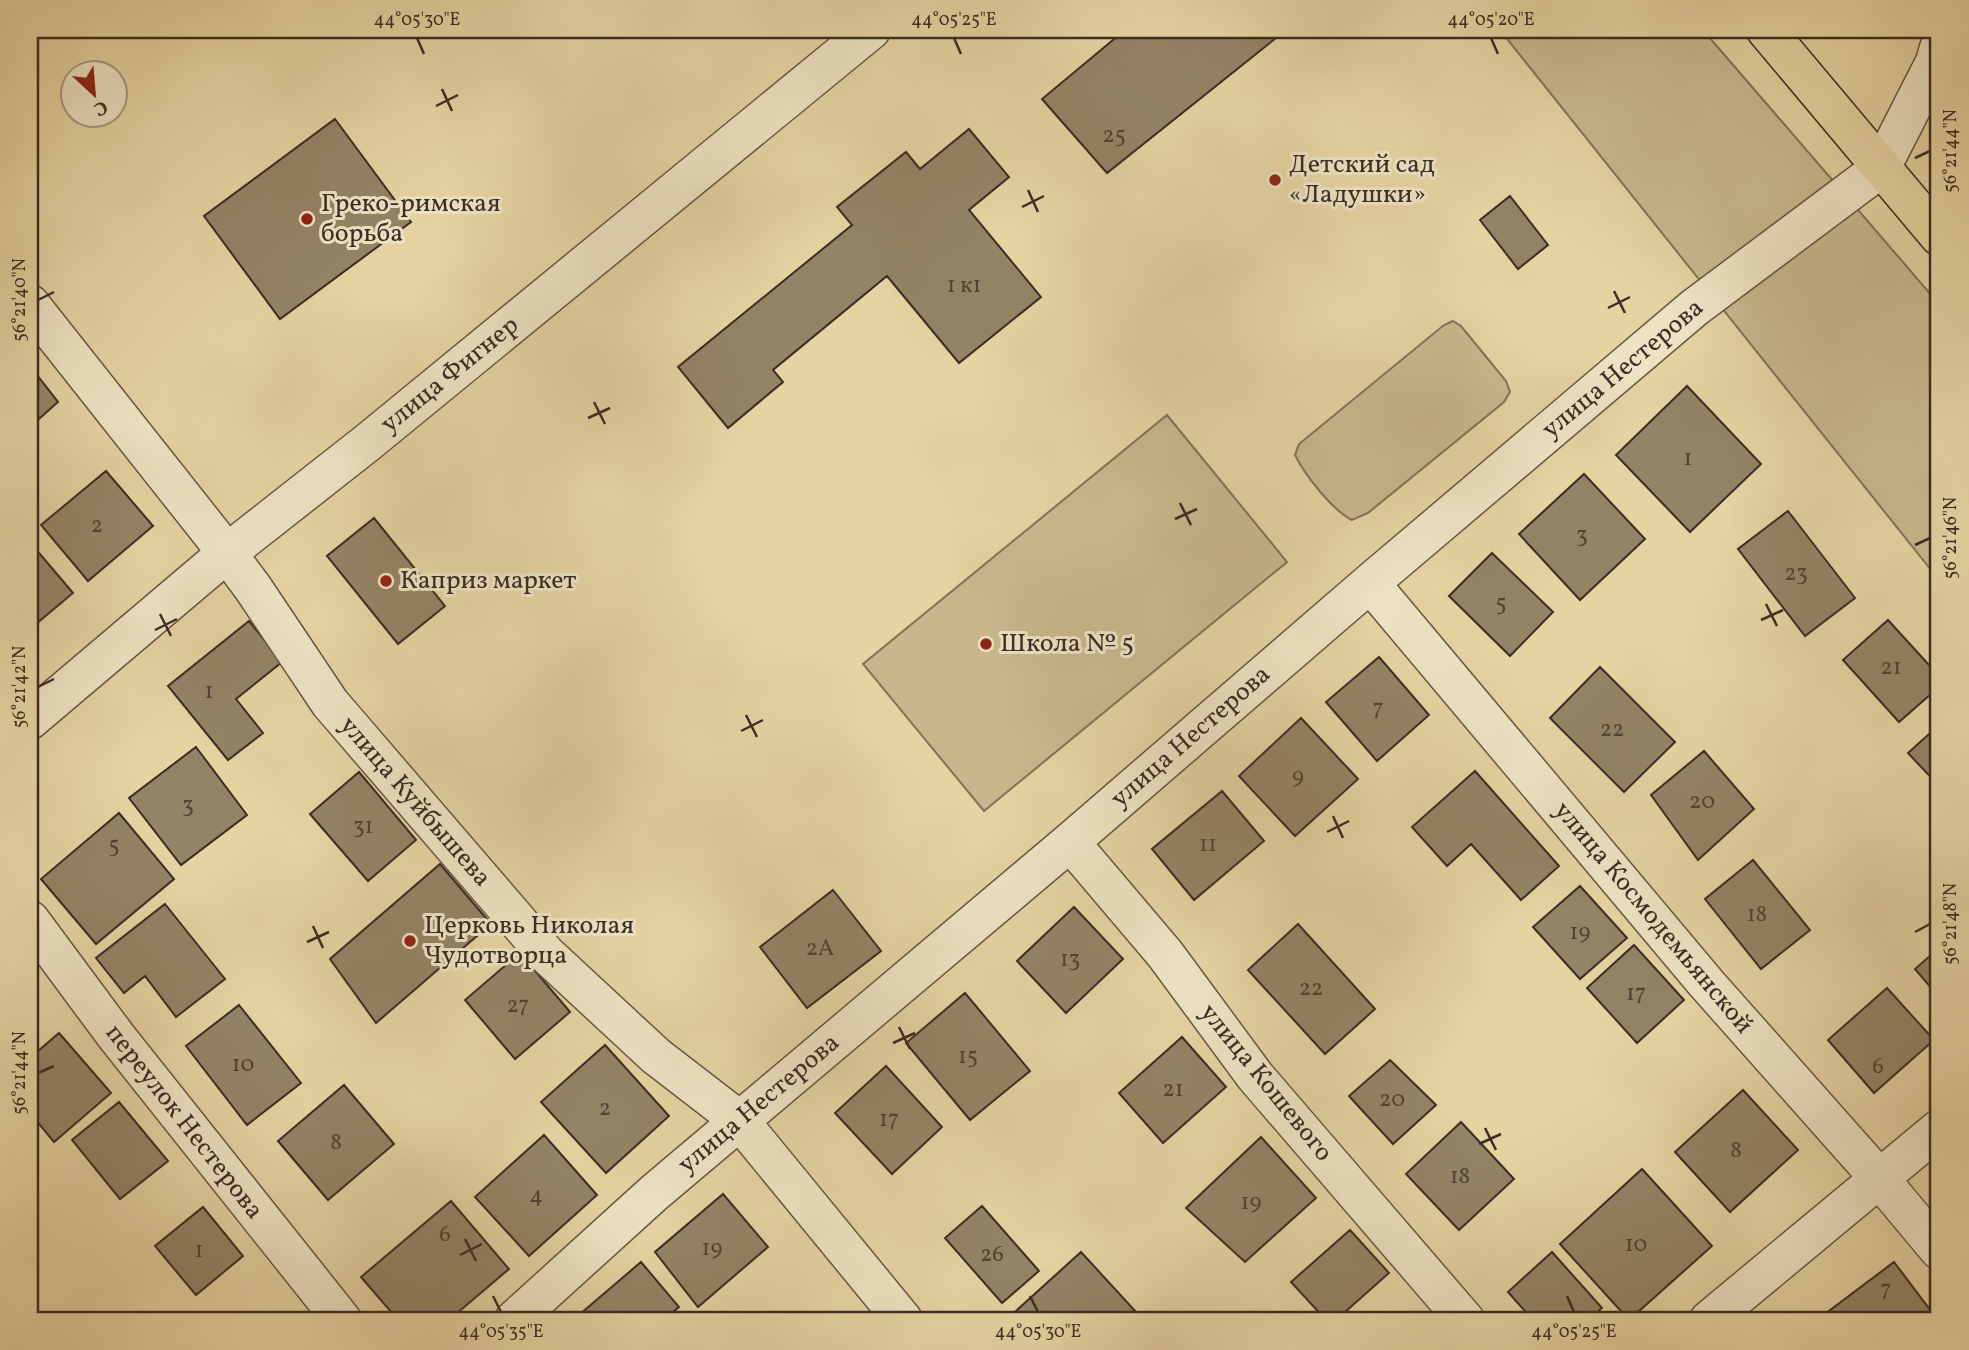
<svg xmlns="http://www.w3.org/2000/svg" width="1969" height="1350" viewBox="0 0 1969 1350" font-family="Vollkorn,serif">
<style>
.green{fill:#c8b78d;stroke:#827258;stroke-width:2}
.building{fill:#948366;stroke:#3c2c24;stroke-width:2}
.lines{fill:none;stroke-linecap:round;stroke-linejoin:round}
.minor-casing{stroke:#665644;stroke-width:41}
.major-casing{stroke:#3c2c24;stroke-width:41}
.minor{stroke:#eee2c3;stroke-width:38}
.major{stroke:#e5d3a2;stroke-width:38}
.ticks{fill:none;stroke:#3c2c24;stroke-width:2.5}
.poi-dot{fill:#8f2418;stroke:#eee2c3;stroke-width:2.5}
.labels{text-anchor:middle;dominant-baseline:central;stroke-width:6;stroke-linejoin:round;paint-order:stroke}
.number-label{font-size:23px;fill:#524234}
.poi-label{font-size:26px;fill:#3c2c24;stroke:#eee2c3;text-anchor:start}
.street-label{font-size:26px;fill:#3c2c24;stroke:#eee2c3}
.neatline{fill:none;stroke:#3c2c24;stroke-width:2.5}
.ticks-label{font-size:18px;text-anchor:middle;fill:#3c2c24}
</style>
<rect width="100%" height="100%" fill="#e5d3a2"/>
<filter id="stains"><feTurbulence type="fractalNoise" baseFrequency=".00286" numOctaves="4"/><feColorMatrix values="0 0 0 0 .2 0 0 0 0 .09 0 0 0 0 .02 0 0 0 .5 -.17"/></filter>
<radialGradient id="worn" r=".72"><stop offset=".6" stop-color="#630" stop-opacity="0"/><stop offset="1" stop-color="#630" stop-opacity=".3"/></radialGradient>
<!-- green -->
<path class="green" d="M1500 30H1703L1939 304V580Z
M1453 321 1461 326 1506 381 1510 392 1504 402 1368 513 1352 520C1332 510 1305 475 1295 455L1299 444 1444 325Z
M1167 415 1287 562 984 811 863 664Z"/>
<!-- building -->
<path class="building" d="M1125 30H1286L1107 173 1042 99Z
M335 119 411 222 280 319 204 216Z
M969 129 1009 177 969 210 1041 297 959 363 887 276 773 370 783 382 728 428 678 367 852 225 837 207 906 152 920 169Z
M1510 196 1548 245 1518 269 1480 220Z
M30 366 58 402 30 427Z
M1687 386 1761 464 1690 532 1616 455Z
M106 471 153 526 88 581 41 525Z
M1584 474 1645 539 1580 600 1519 534Z
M1788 511 1855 598 1805 636 1738 549Z
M374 518 445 606 398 644 327 556Z
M34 547 73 593 30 629V551Z
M1492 553 1553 612 1510 656 1449 596Z
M1888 620 1939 676V687L1899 722 1843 660Z
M249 621 282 662 236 699 263 733 228 760 168 686Z
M1379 657 1429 715 1377 761 1326 702Z
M1600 667 1675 742 1624 792 1550 718Z
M1301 718 1358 779 1295 836 1239 776Z
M1939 725V786L1908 753Z
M196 747 247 815 181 865 129 798Z
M1704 751 1754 809 1698 860 1651 795Z
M1475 771 1559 866 1521 900 1471 844 1447 866 1412 827Z
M359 772 416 840 368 881 310 814Z
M1222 791 1264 841 1194 900 1152 849Z
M119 813 174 879 96 944 41 879Z
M1753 860 1810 930 1761 969 1705 899Z
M440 864 491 924 376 1023 330 959Z
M1580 886 1627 938 1580 979 1533 927Z
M833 890 881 951 807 1008 760 947Z
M165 904 225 979 176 1017 145 976 124 993 96 958Z
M1074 907 1123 959 1066 1013 1017 961Z
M1298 924 1375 1009 1325 1054 1248 970Z
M1634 945 1684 1000 1637 1043 1587 988Z
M1939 948V997L1915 969Z
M520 953 570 1012 515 1059 465 1000Z
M1887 988 1934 1040 1874 1093 1828 1040Z
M965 993 1030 1071 970 1120 906 1043Z
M239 1005 301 1083 247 1125 186 1046Z
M59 1033 111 1093 54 1142 30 1113V1058Z
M1182 1037 1226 1087 1163 1143 1119 1093Z
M605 1045 669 1116 606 1173 541 1102Z
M1390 1060 1436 1105 1393 1144 1349 1096Z
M886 1066 942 1127 892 1174 835 1113Z
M344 1085 394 1144 328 1200 278 1141Z
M1743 1090 1798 1150 1730 1212 1675 1152Z
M119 1102 168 1161 120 1199 72 1140Z
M1461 1122 1514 1179 1459 1230 1406 1174Z
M544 1135 597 1195 529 1256 475 1197Z
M1261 1137 1316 1198 1245 1262 1186 1208Z
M1642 1169 1712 1246 1629 1320 1560 1244Z
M723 1194 768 1247 698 1307 655 1252Z
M451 1201 509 1269 449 1320H398L361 1277Z
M982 1206 1039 1271 1002 1303 945 1238Z
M203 1207 243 1256 196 1295 155 1246Z
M1350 1230 1389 1273 1336 1320H1326L1291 1282Z
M1081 1252 1136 1312 1127 1320H1006Z
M1552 1252 1602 1308 1588 1320H1533L1508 1292Z
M641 1262 679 1307 663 1320H573Z
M1894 1262 1937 1319 1817 1320Z"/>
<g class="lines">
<defs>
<path id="minor" d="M30 304 227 553 253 588 330 703 546 954 656 1056 739 1120 903 1320
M1370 583 1706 983 1879 1178 1939 1250
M30 720 227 553 367 443 871 30
M1070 842 1165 954 1255 1076 1465 1320
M30 920 116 1036 342 1320
M514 1320 654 1193 1070 842 1370 583 1694 308 1881 168 1935 62 1939 48
M1709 1320 1939 1129"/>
<path id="major" d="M1766 30 1939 236"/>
</defs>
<!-- minor casing -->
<use href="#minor" class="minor-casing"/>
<!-- major casing -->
<use href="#major" class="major-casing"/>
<!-- minor -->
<use href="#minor" class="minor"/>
<!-- major -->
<use href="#major" class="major"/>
</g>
<!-- ticks -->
<path class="ticks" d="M417 38 424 54M954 38 961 54M1491 38 1498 54M442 89 452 111M436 106 458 95M1915 158 1930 151M1028 190 1038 212M1022 207 1044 196M1614 291 1625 313M38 300 54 292M1608 308 1630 297M594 402 605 424M588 418 610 408M1180 503 1191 525M1175 519 1197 509M1915 545 1930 538M1766 604 1777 626M160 614 171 636M1761 620 1783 610M155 630 177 619M38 687 54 679M746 715 757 737M741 731 763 720M1333 816 1343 838M1327 832 1349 821M313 926 323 948M1915 932 1930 924M307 942 329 932M899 1027 910 1049M893 1043 915 1033M38 1073 54 1066M1485 1128 1496 1150M1479 1144 1501 1134M465 1239 476 1261M460 1255 482 1244M493 1296 501 1312M1030 1296 1038 1312M1567 1296 1574 1312"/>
<!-- markers -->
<g class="poi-dot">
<circle cx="1275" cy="180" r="7"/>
<circle cx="307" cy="219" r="7"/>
<circle cx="386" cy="581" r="7"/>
<circle cx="986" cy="644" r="7"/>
<circle cx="410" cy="941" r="7"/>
</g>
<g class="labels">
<!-- number labels -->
<g class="number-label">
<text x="1114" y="136">25</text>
<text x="964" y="286">1 к1</text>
<text x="1688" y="459">1</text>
<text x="97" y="526">2</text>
<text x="1582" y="536">3</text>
<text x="1796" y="574">23</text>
<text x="1501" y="604">5</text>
<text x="1891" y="668">21</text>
<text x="209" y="692">1</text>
<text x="1378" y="709">7</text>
<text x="1612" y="730">22</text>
<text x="1298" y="777">9</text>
<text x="1702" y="802">20</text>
<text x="188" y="806">3</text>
<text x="363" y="827">31</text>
<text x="1208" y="845">11</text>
<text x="114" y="846">5</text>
<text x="1757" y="915">18</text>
<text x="1580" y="933">19</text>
<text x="820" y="949">2А</text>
<text x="1070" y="960">13</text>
<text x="1311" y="989">22</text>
<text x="1636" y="994">17</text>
<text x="518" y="1006">27</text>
<text x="968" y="1057">15</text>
<text x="243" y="1065">10</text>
<text x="1878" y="1067">6</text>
<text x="1173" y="1090">21</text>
<text x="1392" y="1100">20</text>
<text x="605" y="1109">2</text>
<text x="889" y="1120">17</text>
<text x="336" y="1143">8</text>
<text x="1736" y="1151">8</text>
<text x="1460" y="1177">18</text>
<text x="536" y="1196">4</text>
<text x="1251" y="1203">19</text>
<text x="445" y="1235">6</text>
<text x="1636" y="1245">10</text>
<text x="712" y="1249">19</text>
<text x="199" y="1251">1</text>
<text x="992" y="1255">26</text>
<text x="1886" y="1290">7</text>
</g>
<!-- poi labels -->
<g class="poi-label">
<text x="1289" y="165">Детский сад<tspan x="1289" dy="30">«Ладушки»</tspan></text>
<text x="321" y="204">Греко-римская<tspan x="321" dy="30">борьба</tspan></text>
<text x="400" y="581">Каприз маркет</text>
<text x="1000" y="644">Школа № 5</text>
<text x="424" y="926">Церковь Николая<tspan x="424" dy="30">Чудотворца</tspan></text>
</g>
<!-- street labels -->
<g class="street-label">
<text transform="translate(1623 369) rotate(-40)">улица Нестерова</text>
<text transform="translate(450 375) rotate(-39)">улица Фигнер</text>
<text transform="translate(1191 737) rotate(-41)">улица Нестерова</text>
<text transform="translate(415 802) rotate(49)">улица Куйбышева</text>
<text transform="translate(1653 918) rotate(50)">улица Космодемьянской</text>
<text transform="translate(1266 1083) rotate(51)">улица Кошевого</text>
<text transform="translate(759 1104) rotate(-40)">улица Нестерова</text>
<text transform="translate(184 1122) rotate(52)">переулок Нестерова</text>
</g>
</g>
<!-- margin -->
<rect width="1969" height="1350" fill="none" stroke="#e5d3a2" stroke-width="77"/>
<!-- north arrow -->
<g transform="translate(94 94) rotate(154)"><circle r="33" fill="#eee2c3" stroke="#a79983" stroke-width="2"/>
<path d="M0-5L12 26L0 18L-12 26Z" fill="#8f2418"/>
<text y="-10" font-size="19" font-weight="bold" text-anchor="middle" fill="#3c2c24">С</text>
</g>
<rect x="38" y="38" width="1892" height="1274" class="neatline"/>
<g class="ticks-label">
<text x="417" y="25">44°05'30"E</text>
<text x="954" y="25">44°05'25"E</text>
<text x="1491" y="25">44°05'20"E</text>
<text transform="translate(1950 151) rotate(-90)" y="6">56°21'44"N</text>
<text transform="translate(19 300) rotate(-90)" y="6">56°21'40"N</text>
<text transform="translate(1950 538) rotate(-90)" y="6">56°21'46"N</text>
<text transform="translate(19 687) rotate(-90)" y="6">56°21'42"N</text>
<text transform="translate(1950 924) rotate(-90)" y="6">56°21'48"N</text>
<text transform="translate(19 1073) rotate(-90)" y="6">56°21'44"N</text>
<text x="501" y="1337">44°05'35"E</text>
<text x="1038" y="1337">44°05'30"E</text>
<text x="1574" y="1337">44°05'25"E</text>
</g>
<rect width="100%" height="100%" filter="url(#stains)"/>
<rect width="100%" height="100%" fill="url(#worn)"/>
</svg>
